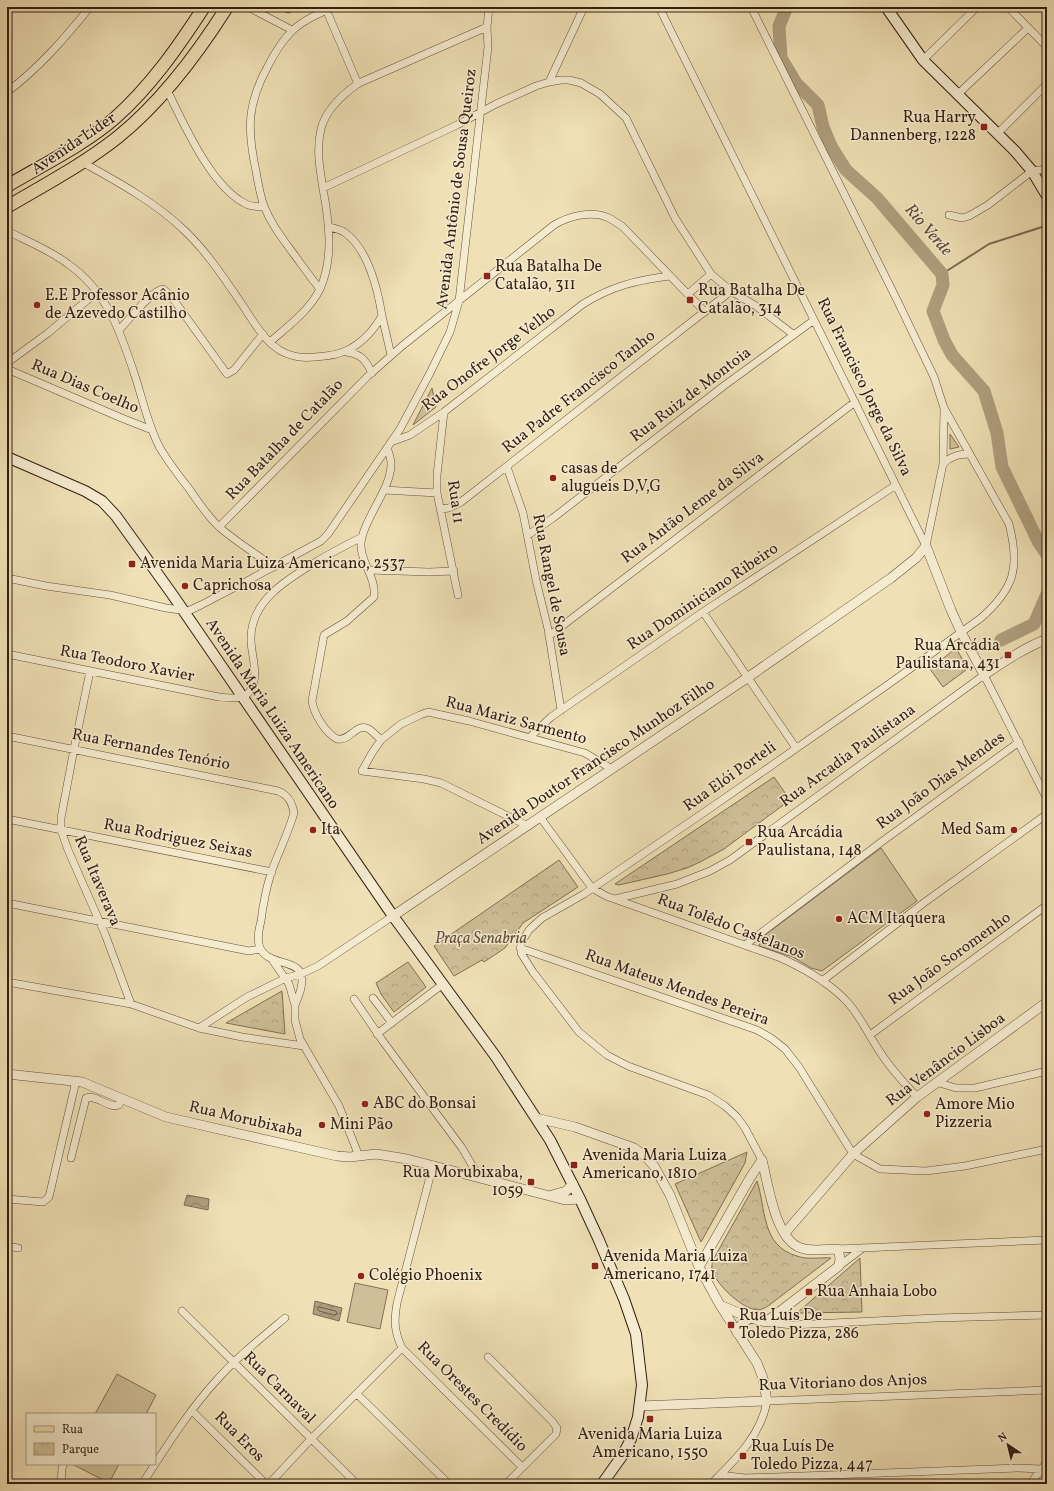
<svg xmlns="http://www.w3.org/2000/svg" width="1054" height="1491" viewBox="0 0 1054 1491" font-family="Vollkorn,serif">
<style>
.green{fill:#cfbf99;stroke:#816f56}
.park{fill:url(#park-crowns);stroke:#816f56}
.water{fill:url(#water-waves);stroke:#7d6b53}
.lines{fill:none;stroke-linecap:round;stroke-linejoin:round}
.shore{stroke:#715e48;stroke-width:1}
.stream{stroke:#7d6b53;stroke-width:2}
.river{stroke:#af9e7e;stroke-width:13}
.minor-casing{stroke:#624f3b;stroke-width:8}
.tertiary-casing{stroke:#624f3b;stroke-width:10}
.secondary-casing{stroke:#331f12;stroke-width:12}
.primary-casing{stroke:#331f12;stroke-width:14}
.minor{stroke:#f5ebcf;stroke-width:7}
.tertiary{stroke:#f5ebcf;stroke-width:9}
.secondary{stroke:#f5ebcf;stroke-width:10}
.primary{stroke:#efe0b5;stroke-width:12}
.poi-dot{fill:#8f2418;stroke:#f5ebcf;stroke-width:1.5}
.labels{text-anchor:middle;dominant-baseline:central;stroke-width:3;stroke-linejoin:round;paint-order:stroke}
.poi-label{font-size:16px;fill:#331f12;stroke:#f5ebcf;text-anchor:start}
.street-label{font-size:16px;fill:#331f12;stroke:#f5ebcf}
.park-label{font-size:16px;font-style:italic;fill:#624f3a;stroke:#f5ebcf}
.water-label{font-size:17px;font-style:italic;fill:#5e4b38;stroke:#f5ebcf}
</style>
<defs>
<pattern id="park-crowns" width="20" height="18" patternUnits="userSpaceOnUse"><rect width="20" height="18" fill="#cfbf99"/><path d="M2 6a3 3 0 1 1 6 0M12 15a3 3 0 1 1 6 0" fill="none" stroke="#b2a483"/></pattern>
<pattern id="water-waves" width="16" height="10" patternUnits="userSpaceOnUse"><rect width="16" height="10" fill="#af9e7e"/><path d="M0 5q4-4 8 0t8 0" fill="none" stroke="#8f8066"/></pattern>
</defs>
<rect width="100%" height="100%" fill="#efe0b5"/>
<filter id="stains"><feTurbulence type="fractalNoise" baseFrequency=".005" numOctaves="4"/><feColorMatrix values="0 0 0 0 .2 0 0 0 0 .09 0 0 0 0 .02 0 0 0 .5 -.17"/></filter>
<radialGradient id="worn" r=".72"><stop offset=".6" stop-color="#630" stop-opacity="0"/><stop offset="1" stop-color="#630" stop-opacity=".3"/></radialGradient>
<!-- green -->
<path class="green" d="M950 434 959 447 950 449Z
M881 848 917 901 822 971 811 968 793 957 759 946 761 938Z
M355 1283 388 1290 380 1329 347 1322Z
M117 1374 156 1395 146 1414H95Z
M72 1464H119L109 1483Z"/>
<!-- park -->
<path class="park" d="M273 7H306L288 13Z
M432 388 436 407 413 425Z
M956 648 965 664 966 670 943 687 930 669Z
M774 777 790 800 724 849 700 862 687 868 667 874 619 885 615 884Z
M559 860 578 887 523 923 505 948 484 962 482 960 454 976 434 946Z
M408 962 426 987 394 1012 381 994 376 983Z
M282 991 285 1034 226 1023Z
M747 1152 745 1163 701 1242 675 1184Z
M757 1181C766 1208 761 1246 797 1256 807 1260 820 1257 831 1258L768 1306C763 1309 759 1311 753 1309 740 1306 717 1285 713 1272 711 1268 712 1264 713 1260Z
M860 1258 862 1312 797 1313Z"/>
<!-- water -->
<path class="water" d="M187 1195 209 1199 208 1210 184 1205Z
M315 1301 342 1308 339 1321 313 1314Z"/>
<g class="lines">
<!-- shore -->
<path class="shore" d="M319 1307 336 1311 337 1314 334 1315 319 1311 318 1310Z"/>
<!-- stream -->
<path class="stream" d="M942 274 989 244 1042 227"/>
<!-- river -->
<path class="river" d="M787 7 779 26 781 58 796 83 818 105 823 127 832 148 846 170 877 198 942 274 943 285 933 311 944 340 952 355 984 391 997 433 1002 467 1039 543 1047 555
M1001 640 1034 624 1047 594"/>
<defs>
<path id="minor" d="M248 7 292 30
M325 7 358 84
M659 7 926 546
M751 7 898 302 934 377 944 408 943 464 926 546
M1008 7 1047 47
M923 60 977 7
M549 82 584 7
M167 90C184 124 211 187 246 204 252 207 258 207 264 207
M7 92C39 68 65 38 90 7
M957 95 1028 28
M998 133 1047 84
M82 162C118 182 155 202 185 231 205 250 222 275 237 297 250 315 262 340 281 351 296 359 309 358 325 356 351 354 369 338 382 316 378 290 368 248 344 232 339 229 334 228 329 227
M323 188 457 125 496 104 536 86 549 82 561 80H569L581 83 600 94 626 118 675 218 711 274 731 291 756 306 794 335
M949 215 962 218 969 216 988 205 1032 171 1047 169
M7 231C27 241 50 250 68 264 107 291 121 333 135 376 143 400 148 426 160 448 169 463 179 476 190 490 198 502 207 515 218 526 235 541 256 554 274 567
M320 289C310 277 302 265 293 253 282 238 271 224 264 206 260 195 258 183 256 171 247 129 247 104 268 66 274 54 282 41 292 31 303 20 320 13 334 7
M688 294 711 274
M382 316 391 355
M119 330C128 321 152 290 163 289L171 296 227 374 234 370 263 334
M270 342C287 327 310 310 320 289 334 258 329 221 323 189 320 170 316 149 321 129 326 109 343 94 359 83L487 27
M347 352C362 355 365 359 372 373
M7 363 48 333 97 292
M7 369 124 419 152 430
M444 412 437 475V493L458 595
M391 442 410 435 444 412 583 304C612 286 637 280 670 276
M943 464C951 456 959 454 970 454
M507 467 523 513 536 580 548 629 561 710
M384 490 437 493
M441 509 449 508 461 502 731 291
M219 527 368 376 402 346 554 225C569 216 592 210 609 218 613 220 618 224 622 226L705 312
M528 535 553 518 725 385 814 320
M369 570 429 572 454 571
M7 578 46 586 110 595 166 608 188 611 201 605 249 580 321 541 328 534 400 429 430 373 450 332 459 301 488 47 487 27 489 7
M703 612 796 748
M549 636 855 402
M7 654 219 697C229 698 244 700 250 691 260 676 251 655 251 640 250 603 283 582 311 565 327 555 344 546 362 537
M90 671 74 749 61 818V830L68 850 105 934 131 1004
M7 736 278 791C288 795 292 802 294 813 288 834 278 853 271 873 266 889 263 905 261 921 259 929 257 937 259 945 267 974 321 948 295 1005
M530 737 551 717 703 612 896 485
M381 740C377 736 373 732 369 729 356 722 350 742 337 739 326 733 314 715 312 701L324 635 347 621 374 597C377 576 356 558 362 537 368 513 392 486 391 463 391 458 389 453 387 448
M540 817 592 888 606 896 781 958C805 969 831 983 849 1004 862 1019 870 1038 882 1055 892 1070 904 1083 917 1097
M7 819 272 872
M528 826 441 783 424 779 362 771 372 753 381 740 401 724 420 715 428 712 469 721 585 753 612 769
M615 899 677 884 710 871 730 860 984 675 1047 799
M7 903 249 951 260 949
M745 945 880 843 1019 742
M520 948 757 1030 771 1038 785 1049 799 1067 853 1154 880 1169 926 1171 965 1166 1047 1149
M271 958 289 984 295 1005V1020L300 1039 339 1106 359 1156
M822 981 925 902 1047 814
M7 982 131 1004 199 1028 242 1037 304 1046
M373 998 392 1023
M354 999 382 1040 462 1148 479 1177
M199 1028 247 997 286 978 301 974 318 966 393 916
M377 1034 443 984
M870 1035 1047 905
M936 1082 956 1088H975L1047 1071
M71 1158 86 1098C97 1094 108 1109 119 1105L122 1098
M762 1160 745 1128 737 1117 725 1106 708 1095 628 1066 607 1055 579 1032 533 972 521 953V943L529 930 542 918 584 894 709 809 886 686 981 618C1015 588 1020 567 1009 524L944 408
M433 1165 397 1303C394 1321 394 1331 402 1348L522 1467
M7 1199 43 1202 49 1197 76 1081
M7 1246 18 1248
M838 1249 1047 1240
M839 1266 863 1248
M182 1311 357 1484
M766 1322 792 1325 936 1318 1047 1315
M488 1357 552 1421 557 1428 556 1434 506 1484
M357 1394 449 1484
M192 1411 266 1484
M720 1475 745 1478 1019 1468 1041 1469
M61 1484 62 1468 64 1464
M142 1484C165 1449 187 1413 215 1382 236 1358 261 1338 285 1318
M269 1484 311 1439 402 1348
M711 1484C735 1460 761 1436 767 1401L1047 1390
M1030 1484 1047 1462"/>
<path id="tertiary" d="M926 546 951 610 961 632 984 675C1005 661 1024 648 1047 639
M393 916 747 678 891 578 916 558 926 546
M7 1074 82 1082 166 1117 337 1156 350 1157 376 1154 407 1159 565 1200 580 1199
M536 1118 575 1127 634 1148 645 1156 654 1166 670 1195 699 1267 720 1305 757 1363 763 1378 767 1401 640 1406
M552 1195 566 1191 573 1184
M785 1233 853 1154 917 1097 1047 1002
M699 1267 750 1178 762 1160
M720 1305 750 1318 766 1322 839 1266 840 1258 838 1249C826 1249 812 1252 801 1248 775 1240 768 1183 762 1160
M737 1333 742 1324 750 1318"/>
<path id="secondary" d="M886 7 923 60 1015 151 1032 171 1047 196
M7 457 85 491 102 501 116 516 172 594 393 916 496 1057 550 1140 580 1199 598 1238 624 1299 636 1334 642 1385 638 1417 631 1439 622 1456 602 1484"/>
<path id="primary" d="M7 186C42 165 84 145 115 118 151 86 178 47 204 7
M7 207C44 185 84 164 118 137 160 103 198 53 227 7"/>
</defs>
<!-- minor casing -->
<use href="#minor" class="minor-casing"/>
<!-- tertiary casing -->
<use href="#tertiary" class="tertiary-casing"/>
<!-- secondary casing -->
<use href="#secondary" class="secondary-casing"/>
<!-- primary casing -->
<use href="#primary" class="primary-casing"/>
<!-- minor -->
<use href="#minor" class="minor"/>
<!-- tertiary -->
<use href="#tertiary" class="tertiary"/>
<!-- secondary -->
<use href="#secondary" class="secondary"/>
<!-- primary -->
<use href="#primary" class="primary"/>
</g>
<!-- markers -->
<g class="poi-dot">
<rect x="980" y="123" width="8" height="8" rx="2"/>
<rect x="483" y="272" width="8" height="8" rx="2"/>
<rect x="686" y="296" width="8" height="8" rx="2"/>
<circle cx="37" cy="305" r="4"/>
<circle cx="553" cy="478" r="4"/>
<rect x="128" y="560" width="8" height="8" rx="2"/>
<circle cx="185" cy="586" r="4"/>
<rect x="1004" y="651" width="8" height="8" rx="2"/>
<circle cx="313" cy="830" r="4"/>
<circle cx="1014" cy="830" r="4"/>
<rect x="745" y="838" width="8" height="8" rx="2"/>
<circle cx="839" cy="919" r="4"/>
<circle cx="365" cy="1104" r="4"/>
<circle cx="927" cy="1114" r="4"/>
<circle cx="322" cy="1125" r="4"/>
<rect x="570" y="1161" width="8" height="8" rx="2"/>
<rect x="527" y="1178" width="8" height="8" rx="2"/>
<rect x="591" y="1262" width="8" height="8" rx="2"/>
<circle cx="361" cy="1276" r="4"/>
<rect x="805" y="1288" width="8" height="8" rx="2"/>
<rect x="727" y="1321" width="8" height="8" rx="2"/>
<rect x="646" y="1415" width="8" height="8" rx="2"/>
<rect x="739" y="1452" width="8" height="8" rx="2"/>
</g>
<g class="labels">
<!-- poi labels -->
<g class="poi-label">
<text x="976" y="118" text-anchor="end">Rua Harry<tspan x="976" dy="18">Dannenberg, 1228</tspan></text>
<text x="495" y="267">Rua Batalha De<tspan x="495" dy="18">Catalão, 311</tspan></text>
<text x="698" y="291">Rua Batalha De<tspan x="698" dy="18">Catalão, 314</tspan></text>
<text x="45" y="296">E.E Professor Acânio<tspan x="45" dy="18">de Azevedo Castilho</tspan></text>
<text x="561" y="469">casas de<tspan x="561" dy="18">alugueis D,V,G</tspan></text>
<text x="140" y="564">Avenida Maria Luiza Americano, 2537</text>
<text x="193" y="586">Caprichosa</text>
<text x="1000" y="646" text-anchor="end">Rua Arcádia<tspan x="1000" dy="18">Paulistana, 431</tspan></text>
<text x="321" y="830">Ita</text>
<text x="1006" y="830" text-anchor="end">Med Sam</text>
<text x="757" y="833">Rua Arcádia<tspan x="757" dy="18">Paulistana, 148</tspan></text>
<text x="847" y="919">ACM Itaquera</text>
<text x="373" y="1104">ABC do Bonsai</text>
<text x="935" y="1105">Amore Mio<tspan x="935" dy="18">Pizzeria</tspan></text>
<text x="330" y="1125">Mini Pão</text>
<text x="582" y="1156">Avenida Maria Luiza<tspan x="582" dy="18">Americano, 1810</tspan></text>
<text x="523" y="1173" text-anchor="end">Rua Morubixaba,<tspan x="523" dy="18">1059</tspan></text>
<text x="603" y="1257">Avenida Maria Luiza<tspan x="603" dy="18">Americano, 1741</tspan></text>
<text x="369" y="1276">Colégio Phoenix</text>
<text x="817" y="1292">Rua Anhaia Lobo</text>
<text x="739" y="1316">Rua Luís De<tspan x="739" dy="18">Toledo Pizza, 286</tspan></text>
<text x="650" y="1435" text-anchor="middle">Avenida Maria Luiza<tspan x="650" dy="18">Americano, 1550</tspan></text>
<text x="751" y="1447">Rua Luís De<tspan x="751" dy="18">Toledo Pizza, 447</tspan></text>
</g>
<!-- street labels -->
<g class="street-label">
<text transform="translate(74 144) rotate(-34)">Avenida Líder</text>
<text transform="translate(457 189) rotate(-83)">Avenida Antônio de Sousa Queiroz</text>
<text transform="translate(489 359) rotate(-37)">Rua Onofre Jorge Velho</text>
<text transform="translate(85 387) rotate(23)">Rua Dias Coelho</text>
<text transform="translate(864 387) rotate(64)">Rua Francisco Jorge da Silva</text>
<text transform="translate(579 392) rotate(-38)">Rua Padre Francisco Tanho</text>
<text transform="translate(691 395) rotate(-37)">Rua Ruiz de Montoia</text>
<text transform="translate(285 440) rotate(-46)">Rua Batalha de Catalão</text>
<text transform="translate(455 502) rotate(82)">Rua 11</text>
<text transform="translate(693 508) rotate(-37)">Rua Antão Leme da Silva</text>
<text transform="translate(551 585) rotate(79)">Rua Rangel de Sousa</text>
<text transform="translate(703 597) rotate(-34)">Rua Dominiciano Ribeiro</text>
<text transform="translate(127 664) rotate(11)">Rua Teodoro Xavier</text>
<text transform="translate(272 714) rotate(56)">Avenida Maria Luiza Americano</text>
<text transform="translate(516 721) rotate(15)">Rua Mariz Sarmento</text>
<text transform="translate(151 750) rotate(11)">Rua Fernandes Tenório</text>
<text transform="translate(848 756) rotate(-36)">Rua Arcadia Paulistana</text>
<text transform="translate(596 762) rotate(-34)">Avenida Doutor Francisco Munhoz Filho</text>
<text transform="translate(730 777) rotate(-35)">Rua Elói Porteli</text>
<text transform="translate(941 781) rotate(-36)">Rua João Dias Mendes</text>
<text transform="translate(178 839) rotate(11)">Rua Rodriguez Seixas</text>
<text transform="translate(97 881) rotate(67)">Rua Itaverava</text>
<text transform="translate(731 927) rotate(21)">Rua Tolêdo Castelanos</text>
<text transform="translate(950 959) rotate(-36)">Rua João Soromenho</text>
<text transform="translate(677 988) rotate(20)">Rua Mateus Mendes Pereira</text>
<text transform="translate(946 1060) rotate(-37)">Rua Venâncio Lisboa</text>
<text transform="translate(246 1120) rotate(13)">Rua Morubixaba</text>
<text transform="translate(843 1383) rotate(-2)">Rua Vitoriano dos Anjos</text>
<text transform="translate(279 1388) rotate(45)">Rua Carnaval</text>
<text transform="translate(472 1397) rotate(45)">Rua Orestes Credídio</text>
<text transform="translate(239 1437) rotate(45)">Rua Eros</text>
</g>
<!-- park labels -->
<g class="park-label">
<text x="481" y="939">Praça Senabria</text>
</g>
<!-- water labels -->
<g class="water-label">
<text transform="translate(928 230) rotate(49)">Rio Verde</text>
</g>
</g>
<!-- margin -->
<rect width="1054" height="1491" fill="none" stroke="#efe0b5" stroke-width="24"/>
<rect x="8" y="8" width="1038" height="1475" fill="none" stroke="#331f12" stroke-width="2"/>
<rect x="12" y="12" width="1030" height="1467" fill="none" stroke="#331f12"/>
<!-- legend -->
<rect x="26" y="1413" width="130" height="52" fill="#f5ebcf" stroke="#a79983"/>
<rect x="34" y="1426" width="20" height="6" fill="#efe0b5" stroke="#a79983"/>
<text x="62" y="1433" font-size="12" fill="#331f12">Rua</text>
<rect x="34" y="1443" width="20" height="12" fill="url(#park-crowns)" stroke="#a79983"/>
<text x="62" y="1453" font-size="12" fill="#331f12">Parque</text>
<!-- north arrow -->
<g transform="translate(1008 1445) rotate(325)" stroke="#f5ebcf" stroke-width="3" paint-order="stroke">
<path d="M0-3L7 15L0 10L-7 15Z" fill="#331f12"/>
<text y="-6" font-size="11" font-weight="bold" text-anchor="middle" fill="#331f12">N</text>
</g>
<rect width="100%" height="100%" filter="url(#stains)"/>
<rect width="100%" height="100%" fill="url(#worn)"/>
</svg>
